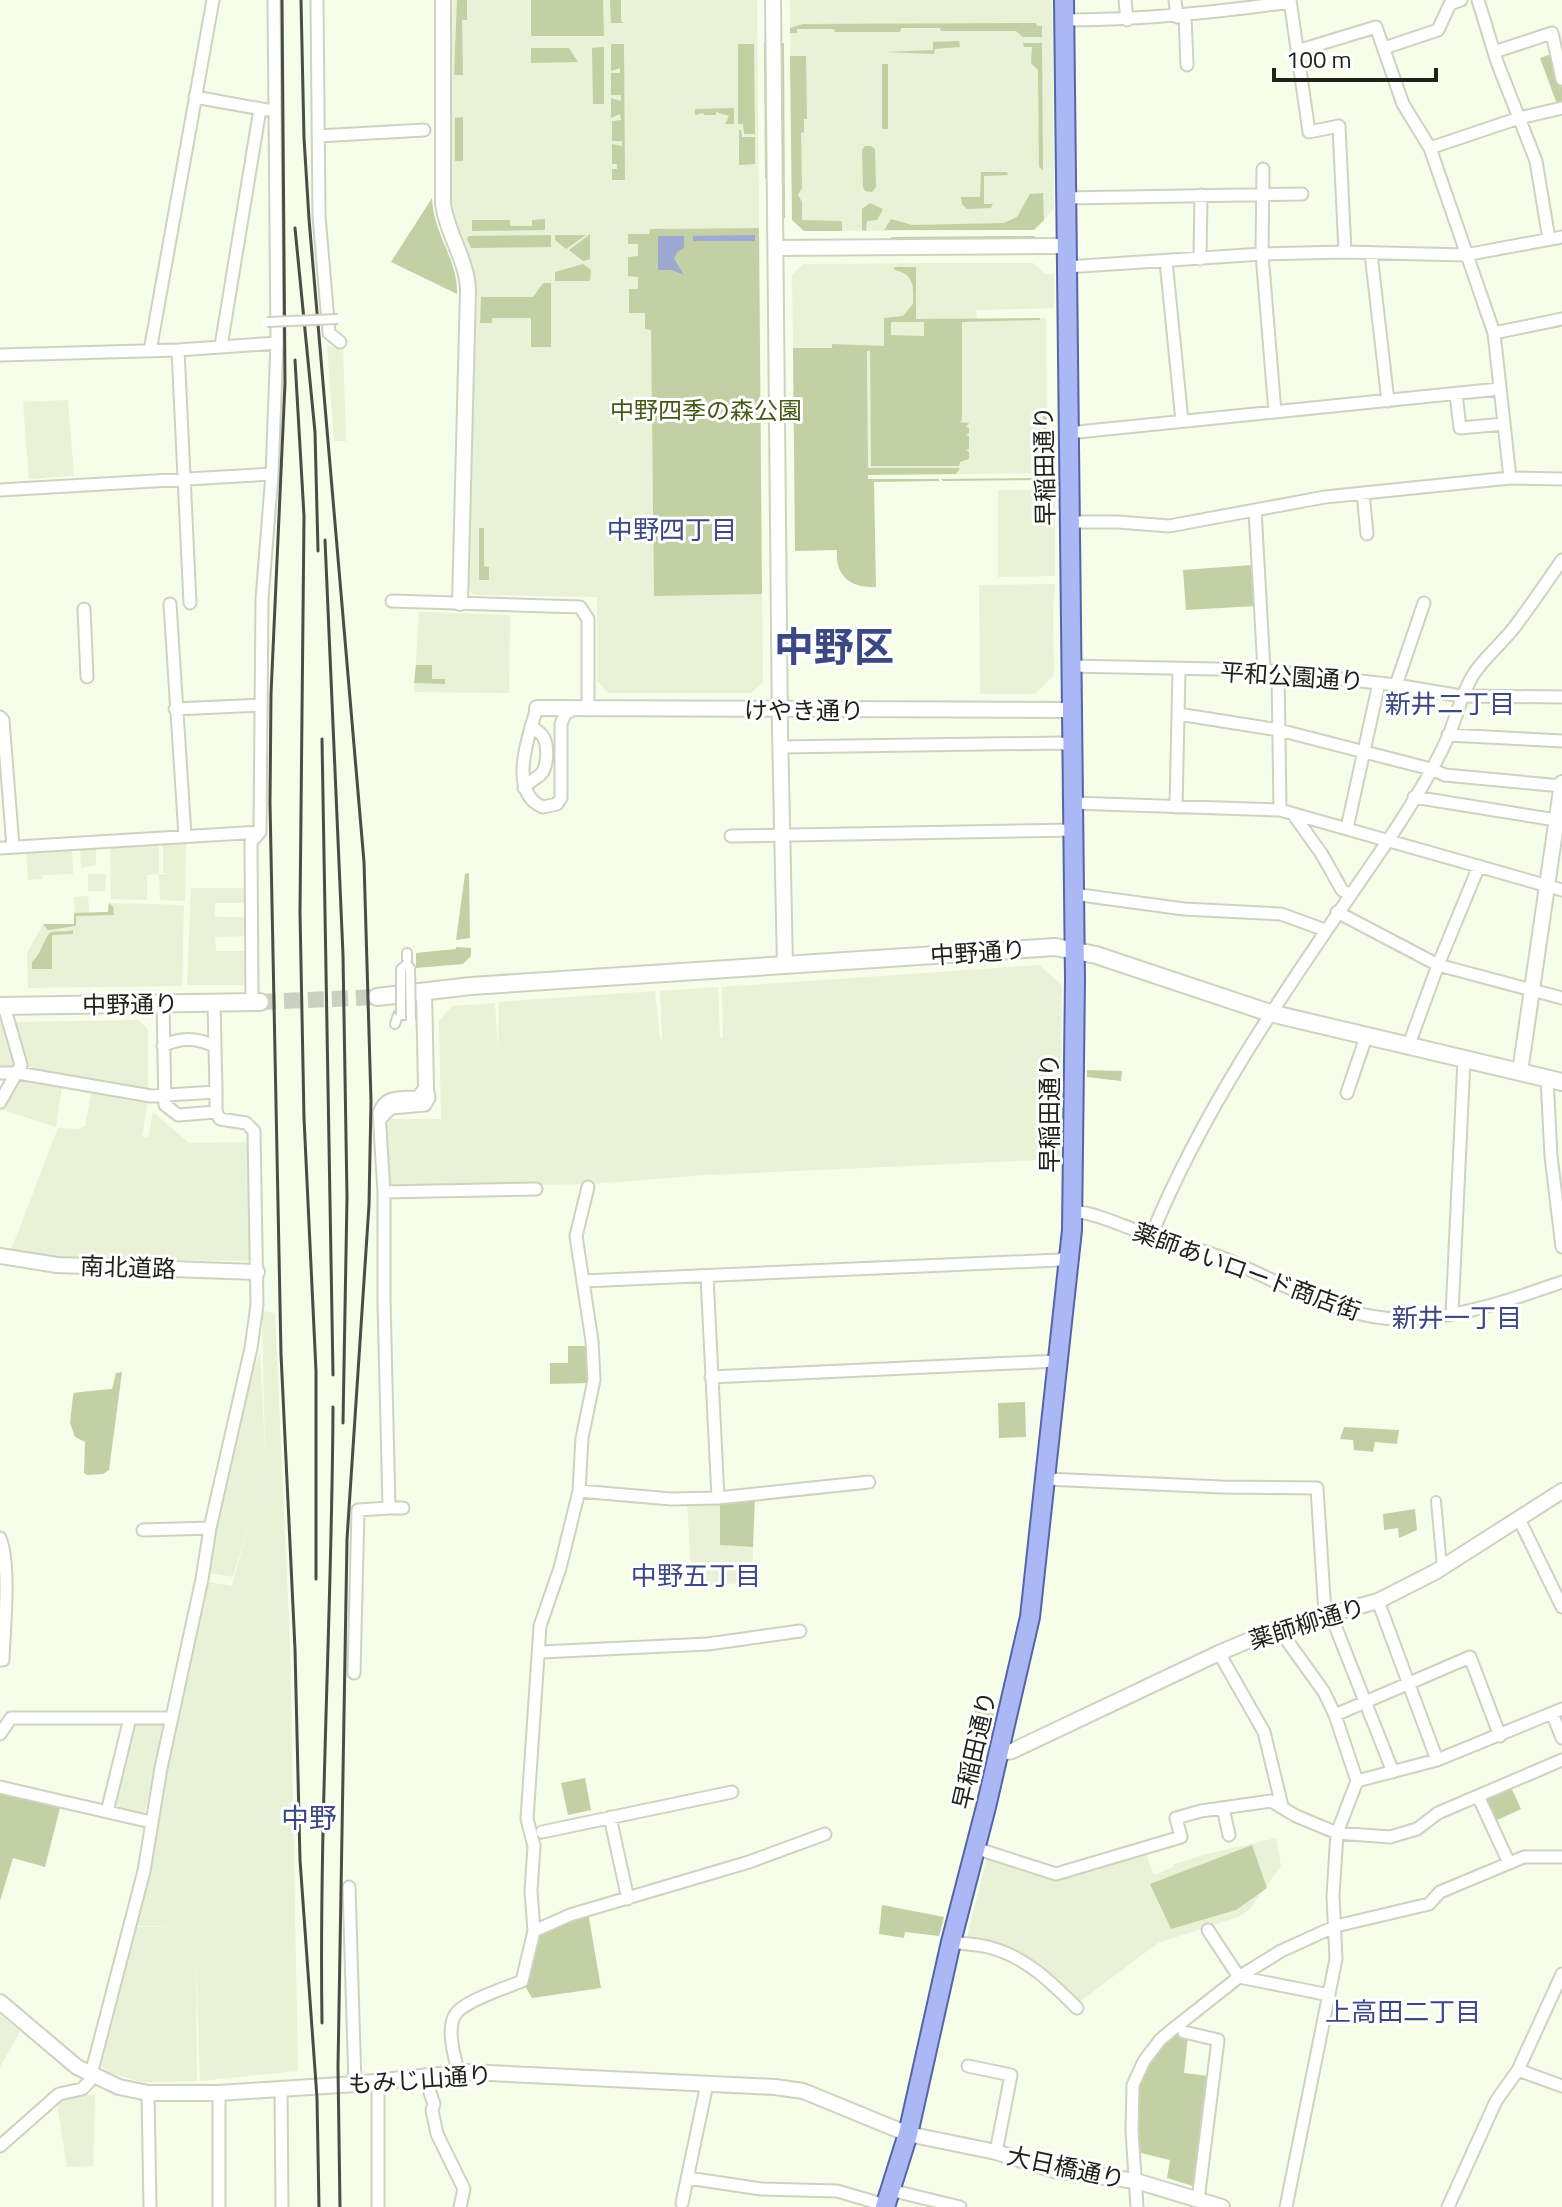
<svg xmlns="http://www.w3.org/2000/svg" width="1562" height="2207" viewBox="0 0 1562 2207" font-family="'Titillium Web','Noto Sans JP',sans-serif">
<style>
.built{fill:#e9f1d7}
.green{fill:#c2d0a4;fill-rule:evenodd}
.water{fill:#9ea9d3}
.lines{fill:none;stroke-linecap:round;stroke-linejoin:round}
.secondary-tunnel{stroke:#cbd1c0;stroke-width:16;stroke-dasharray:16 8;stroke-linecap:butt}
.pedestrian-casing{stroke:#cdd3c0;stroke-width:12}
.minor-casing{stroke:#cdd3c0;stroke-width:15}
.tertiary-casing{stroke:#cdd3c0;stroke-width:18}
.secondary-casing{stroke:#cdd3c0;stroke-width:20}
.primary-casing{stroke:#5565a6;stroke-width:22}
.pedestrian{stroke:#fff;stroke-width:8}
.minor{stroke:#fff;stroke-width:11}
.tertiary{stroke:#fff;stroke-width:14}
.secondary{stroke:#fff;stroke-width:16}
.primary{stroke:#aab8f6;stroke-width:18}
.rail{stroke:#494d44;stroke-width:3}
.pedestrian-bridge-casing{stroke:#cdd3c0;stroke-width:12;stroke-linecap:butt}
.pedestrian-bridge{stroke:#fff;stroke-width:8}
.labels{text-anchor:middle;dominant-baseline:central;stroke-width:6;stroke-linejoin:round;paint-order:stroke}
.park-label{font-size:24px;fill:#495816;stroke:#fff}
.street-label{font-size:24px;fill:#20231c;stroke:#fff}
.neighbourhood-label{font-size:26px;fill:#3b4883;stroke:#fff}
.quarter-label{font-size:28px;fill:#3b4883;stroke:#fff}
.town-label{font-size:40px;font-weight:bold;fill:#3b4883;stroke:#fff}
</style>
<rect width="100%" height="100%" fill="#f6fde9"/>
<!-- built -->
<path class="built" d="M453 0H757L759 228 650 229V234L654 595 762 594 763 682 751 693H608L597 681V597L474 595 468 589 477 292 473 265 456 226 451 205 450 41Z
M790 0H1052L1054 209 1034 230 804 231 792 220Z
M930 263H1033L1045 274H1054V308L976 310 977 319 1046 318 1047 473 868 475 867 348H793L792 275 803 264Z
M327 346 343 347 346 441H334Z
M68 400 74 476 29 479 23 402Z
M998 490H1055V576L998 577Z
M1055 584 1053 612 1054 675 1035 694H980L979 585Z
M421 612 510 615 509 693 414 692 419 613Z
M186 840 185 901 160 900 159 874 147 875V900L111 899 110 844 159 842V874H176L163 873V843Z
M96 845V865L81 868 80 846Z
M72 847 73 874 43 875V879L28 880 26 850Z
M88 874H106L105 891H88Z
M191 888H245V903H215V917H245V936L215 937 216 951H246V981L243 985H187Z
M88 896 89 913 108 912 109 903 184 905 182 986 28 988 27 953 43 924H75L74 897Z
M1039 965 1062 985 1060 1159 706 1175 592 1184 388 1187 385 1119H441L439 1021 452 1006 495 1003 498 1050 499 1002 655 991 660 1039H662L660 991 718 987 720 1037 723 1038 722 987Z
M138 1020 148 1029V1090L26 1069 14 1022Z
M0 1022 7 1027 16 1065 14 1068H0Z
M19 1078 62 1086 56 1127 0 1109Z
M92 1091 148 1100 142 1136 148 1138 153 1112 189 1143 246 1142 251 1151 254 1257 248 1261 123 1259 34 1256 11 1250 58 1128 79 1129 85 1126Z
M262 1311 275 1313 290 1645 298 2071 200 2081 196 1957 197 2081 141 2082 108 2072 102 2066 103 2058 135 1927H181L136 1926 156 1838 175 1724 208 1582 232 1586 250 1519 233 1577 208 1573 247 1389 260 1352 265 1453Z
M720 1500V1545L753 1547 752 1582 692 1587 687 1502Z
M161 1721 163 1724 145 1812 141 1814 113 1808 132 1722Z
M1276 1838 1281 1866 1249 1910 1238 1917 1158 1943 1078 2003 1044 1969 1010 1951 966 1941 987 1857 1060 1877 1145 1851 1154 1875 1173 1867 1174 1864 1207 1854Z
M0 2015 20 2031 0 2067Z
M69 2095H95L93 2166 67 2167 57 2103Z"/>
<!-- green -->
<path class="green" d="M434 0H436L437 123 434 122Z
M457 0H467V20H462L463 75H454Z
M531 0H603L604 36H531Z
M610 0H621V21L624 23H611Z
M1036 23 1037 26H1042V37H1023L1016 31H941L940 28H901L900 32H835L834 29H797V33H790V28L803 24Z
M959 41 960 47 935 49 934 54 886 52 933 50V42Z
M764 42H766L767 178H765Z
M782 43H784L785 218H783Z
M1023 43H1042L1043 170 1039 167 1038 70 1031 63 1032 47H1024Z
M611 44H624L625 180H612V169H617V164H612V144L622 146V141H612V121L621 120 620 114 611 118V98L621 101V95H611V73H620V68L611 71Z
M738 44H754L755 134H744L743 124H738Z
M604 47V104H593L592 48Z
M531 48H569L578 62 531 63Z
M1554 53 1562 88V106L1558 107 1540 58Z
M790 56H806L807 119H804V132L801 133 802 188 798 195 802 202V220L842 221V231H804L792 220Z
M882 64H888V129H882Z
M734 108V124H725L729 116 716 112V115H704L703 113 695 115V109Z
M463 117V161H455V118Z
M739 130H741L742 137H755V164L739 165Z
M865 146H871L875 149 876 187 872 192 865 191 863 187 862 150Z
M981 172H1007L1008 175 984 176V204H993L991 208 967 209 962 204 961 197H980Z
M1043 193 1044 220 1034 230H884L891 219 912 225 1004 223 1017 217 1030 194Z
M432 198C433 234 458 259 457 294L391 262Z
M870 203 883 209 877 220 867 221 866 231 862 230V209Z
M545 219V230L472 231V220H510V226H532V220Z
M759 228 762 594 654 596 651 330 645 329V313H629V289H638V277L628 276V257L638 256V244H628V234H649L650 229Z
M590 234V259L583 261 569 250Z
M551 235V247L471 248 467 239 469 236Z
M555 235H586L566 249 555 240Z
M1035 236V238L892 239 891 237Z
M583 264 591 270 590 281H555V272Z
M894 267H916V319L1040 318V320L962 322V420L959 422 969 423 966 427 969 428V433L966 435 969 436V449L966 450 969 452V459L960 462 959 466H871L870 351H867L868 468H960L956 474 868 475V479H939V481L874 482 876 587C850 588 835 576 837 550L795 551 793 348H832V344L884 346V318L903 316 913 304C914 287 914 274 895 270ZM924 322V336L891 335V322Z
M543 283H551V347H531V318H492V323H480L481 297H533Z
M1043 411H1047V473H1042L1038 469V434L1043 433Z
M1043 478V480L943 481 941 479Z
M479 528H484V566L489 567V580H479Z
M1252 565 1256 606 1186 610 1183 570Z
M416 665H432V679H445V684L414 683Z
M469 873 470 938 456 940 465 874Z
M109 903 113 907 114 915 76 916V926L48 930 43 924H74V913L108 912Z
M73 930V934L52 935V969H32V962C42 954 45 934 52 932 57 931 67 932 73 930Z
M456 947 471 948V956L463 964 416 968V953L456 949Z
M1087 1070 1122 1071 1121 1081 1087 1077Z
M568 1346H589V1383L550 1384V1363H568Z
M122 1372 109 1470 103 1474 87 1475 84 1473 85 1442 75 1437 70 1423 73 1396 74 1393C87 1391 99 1390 112 1389L116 1373Z
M1025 1402 1026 1437 999 1438 998 1403Z
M1344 1427 1399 1430 1397 1444 1375 1442 1373 1452 1354 1450 1353 1440 1340 1439Z
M755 1497 753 1547 720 1545V1500Z
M1415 1509 1417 1530 1399 1538 1398 1528 1384 1530 1383 1514Z
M975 1710 994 1714 991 1728 972 1725Z
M585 1778 591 1810 568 1815 561 1783Z
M1511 1787 1521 1809 1495 1821 1485 1799Z
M0 1790 61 1804 45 1867 13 1858 0 1901Z
M1252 1845 1267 1888 1236 1910 1171 1929 1150 1884Z
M882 1905 944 1917 939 1936 905 1932 904 1938 879 1934Z
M588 1912 601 1988 532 1998 525 1986 535 1932Z
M1174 2033 1188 2036 1184 2073 1209 2076 1196 2187 1167 2178 1170 2160 1137 2152 1135 2086 1153 2056Z"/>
<!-- water -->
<path class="water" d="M755 235V241H693V236Z
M658 236H684V248L677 252 674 259 684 275 672 270H658Z"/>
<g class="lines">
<!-- secondary-tunnel -->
<path class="secondary-tunnel" d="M260 1002 377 997"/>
<defs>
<path id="pedestrian" d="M407 953V964
M395 1024 398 1015H407
M1436 1501 1442 1567"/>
<path id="minor" d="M317 0 319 216 329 333 340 342
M1125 0 1127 20
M1175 0 1177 17
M1290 0 1309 132 1339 126 1345 252
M1478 0 1497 62 1536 161 1549 239
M1185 16 1187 65
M1064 20C1143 20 1213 13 1290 2
M1384 48 1438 30 1450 4 1461 0
M1297 51 1376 27 1403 104 1430 148 1494 333 1510 478
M1494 52 1552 33 1562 79
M195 97 267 110
M318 136 424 130
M1430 148 1519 118 1562 108
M1263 169 1262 254 1275 412
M1066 198 1302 194
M1371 254 1388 401
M1200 259 1201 195
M1166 261 1182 421
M1066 267 1262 254 1345 252 1465 255 1562 237
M1494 333 1562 319
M221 346 260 109
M178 350 190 603
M150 351 213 0
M0 355 178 350 277 343
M1456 394 1460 428 1504 424
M1068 433 1499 389
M0 490 272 474
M1363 493 1367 534
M1255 510 1264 670
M1069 522H1118L1169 526 1325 497 1510 478 1562 479
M392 601 580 607 588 619V708
M170 604 185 836
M84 609 87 677
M1070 666 1264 670 1396 685 1461 696 1562 697
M1278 672 1280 810
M1396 685 1424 603
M537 708C529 734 507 793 543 807L557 804 561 798V724L565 714 574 709
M175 709 261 705
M1178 714 1279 730 1431 769 1445 775 1562 786
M0 717 3 720 13 847
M1448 735 1562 741
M780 747 1061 743 1071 747
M524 788C529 781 534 780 540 775 548 768 549 744 542 735 539 732 535 729 531 726
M1414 797 1556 820
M1072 803 1280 810 1562 890
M1176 807 1179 670
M1293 814 1321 853 1342 890 1349 894
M1347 828 1379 683
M731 836 1073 830
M0 848 260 832
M1073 894 1184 909 1281 914 1325 930
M1337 912 1438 965 1562 998
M252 1002 251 842 260 832 262 599 272 474 277 343 274 0
M163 1003 165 1105 178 1115 216 1112
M163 1046C180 1037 198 1038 214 1046
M1408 1047 1438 965 1479 866
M0 1073H18L151 1096 216 1092 214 1002
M1547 1078 1551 1156 1562 1247
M1347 1093 1366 1037
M0 1102 21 1065 4 1006
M381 1118 391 1108 425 1105 429 1098 427 1086
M384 1192 536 1189
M1073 1211C1101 1214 1126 1228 1154 1237 1179 1245 1206 1250 1230 1261 1289 1286 1347 1323 1414 1319 1466 1316 1513 1299 1562 1282
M1151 1236C1210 1092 1300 970 1387 842 1409 809 1432 773 1448 737 1457 716 1461 695 1473 675 1484 658 1500 645 1513 629 1530 607 1546 583 1562 560
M707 1276 718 1498
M583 1281 1059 1260 1070 1254
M1452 1314 1464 1060
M711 1377 1058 1361
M1047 1479 1221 1487 1317 1488 1325 1614
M579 1491 671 1499 718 1498 869 1482
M389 1508H403
M1519 1519 1562 1607
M143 1530 210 1528
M0 1538C11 1565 4 1629 3 1660H0
M1378 1601 1437 1760
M1330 1613 1393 1772
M1278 1628 1324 1692 1335 1715 1470 1657 1500 1736
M541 1652 708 1644 800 1631
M1219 1653 1264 1732 1282 1806
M354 1673 358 1510 389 1508 384 1300V1192L379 1113C385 1094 401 1098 418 1097L426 1086
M1552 1713 1562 1738
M0 1734 11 1718H172
M1357 1781 1437 1760 1562 1709
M0 1787 151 1822
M1478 1796 1509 1863
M1223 1808 1229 1835
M107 1812 130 1718
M610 1817 628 1899
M542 1832 732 1792
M975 1848 1056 1874 1181 1837 1176 1818 1201 1811 1271 1801 1296 1816 1337 1833 1390 1837 1417 1829 1438 1813 1562 1760
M349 1887 355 2084
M1208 1930 1239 1977 1329 1995
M534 1931 570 1915 749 1862 825 1834
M951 1942C963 1944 976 1944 988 1947 1025 1956 1051 1982 1077 2008
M1184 2032 1218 2040 1198 2200
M968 2066 1011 2075 996 2152
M1518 2070 1562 2086
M458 2072C455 2057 446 2030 455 2015 463 2001 506 1988 522 1981L534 1931 531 1891 534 1846 527 1819 540 1626 560 1568 579 1491 582 1438 594 1380 592 1341 576 1236 588 1187
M424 2075 434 2104 432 2110 437 2134 464 2189 460 2207
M281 2088 282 2207
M148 2093 150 2207
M219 2093V2207
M0 2146 59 2094 82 2089 89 2082 144 1871 161 1768 202 1579 210 1528 251 1348 257 1305 254 1131 246 1123 220 1119 216 1112V1092
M688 2178 761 2189 837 2191 885 2205
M890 2190 960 2207
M682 2203 707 2084
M378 2207V2082
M1137 2207 1132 2131 1133 2085 1144 2061 1160 2040 1173 2029 1239 1977 1281 1951 1336 1926 1429 1904 1440 1892 1524 1857H1562
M1286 2207 1336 1959 1333 1896 1337 1833 1357 1781 1335 1715
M1448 2207 1496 2101 1518 2070 1562 1974"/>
<path id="tertiary" d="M443 0V204C447 235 467 259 468 290L460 603
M773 0 780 731 785 966
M776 248 1066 246
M537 708 1070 710
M424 991 426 1086
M1520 1072 1562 783
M0 1256 57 1265 257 1272
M999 1753 1012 1751 1219 1653 1278 1628 1378 1601 1435 1572 1562 1491
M0 2002 77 2067 119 2087 148 2093H219L355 2084 468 2072 775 2087 803 2091 908 2134 996 2152 1054 2170 1136 2181 1222 2207"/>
<path id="secondary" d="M377 997 471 986 1055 947 1096 955 1270 1013 1562 1082
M0 1006 260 1002"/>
<path id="primary" d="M885 2207 908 2134 951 1942 986 1807 1030 1617 1072 1230 1075 979 1064 0"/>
</defs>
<!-- pedestrian casing -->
<use href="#pedestrian" class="pedestrian-casing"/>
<!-- minor casing -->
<use href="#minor" class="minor-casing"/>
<!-- tertiary casing -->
<use href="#tertiary" class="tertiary-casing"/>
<!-- secondary casing -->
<use href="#secondary" class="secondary-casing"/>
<!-- primary casing -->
<use href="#primary" class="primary-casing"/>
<!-- pedestrian -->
<use href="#pedestrian" class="pedestrian"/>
<!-- minor -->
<use href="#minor" class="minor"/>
<!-- tertiary -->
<use href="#tertiary" class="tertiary"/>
<!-- secondary -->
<use href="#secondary" class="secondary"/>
<!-- primary -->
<use href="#primary" class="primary"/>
<!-- rail -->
<path class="rail" d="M282 0 285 383 271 694 270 803 281 1354 295 1649 300 1860 317 2098 319 2207
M301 0 304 138 309 219 364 862 371 1101 369 1205 347 1539 338 2067 340 2207
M295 228 315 432 318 551
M295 360 304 516 300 912 304 1118 316 1371V1579
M325 540 343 955 347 1197 343 1423
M322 739 333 1375
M322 2023C319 1818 332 1613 333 1407"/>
<defs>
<path id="pedestrian-bridge" d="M267 322 338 319
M407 964 410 968 411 1021
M401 1015V969L407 964"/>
</defs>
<!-- pedestrian-bridge casing -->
<use href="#pedestrian-bridge" class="pedestrian-bridge-casing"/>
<!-- pedestrian-bridge -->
<use href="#pedestrian-bridge" class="pedestrian-bridge"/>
</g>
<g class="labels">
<!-- park labels -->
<g class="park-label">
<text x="706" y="410">中野四季の森公園</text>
</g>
<!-- street labels -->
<g class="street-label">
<text transform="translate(1044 466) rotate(-91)">早稲田通り</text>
<text transform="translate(1292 676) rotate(4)">平和公園通り</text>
<text x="804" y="710">けやき通り</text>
<text transform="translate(978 952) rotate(-4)">中野通り</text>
<text transform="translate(130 1004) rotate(-1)">中野通り</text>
<text transform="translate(1049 1113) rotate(-90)">早稲田通り</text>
<text transform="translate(128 1267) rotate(2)">南北道路</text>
<text transform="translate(1247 1271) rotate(20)">薬師あいロード商店街</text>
<text transform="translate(1307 1623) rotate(-17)">薬師柳通り</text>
<text transform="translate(974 1750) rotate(-77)">早稲田通り</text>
<text transform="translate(420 2079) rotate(-4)">もみじ山通り</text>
<text transform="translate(1066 2167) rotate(12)">大日橋通り</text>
</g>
<!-- neighbourhood labels -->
<g class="neighbourhood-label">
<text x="672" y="529">中野四丁目</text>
<text x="1450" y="703">新井二丁目</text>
<text x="1457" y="1317">新井一丁目</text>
<text x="696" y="1575">中野五丁目</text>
<text x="1403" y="2011">上高田二丁目</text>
</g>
<!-- quarter labels -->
<g class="quarter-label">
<text x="309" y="1817">中野</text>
</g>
<!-- town labels -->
<g class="town-label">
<text x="834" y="646">中野区</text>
</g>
</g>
<!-- scale -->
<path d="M1274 68v12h162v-12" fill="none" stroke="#20231c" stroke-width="4"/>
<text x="1286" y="68" font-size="24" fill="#20231c" stroke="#ffffff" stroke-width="6" paint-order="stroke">100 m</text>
</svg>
